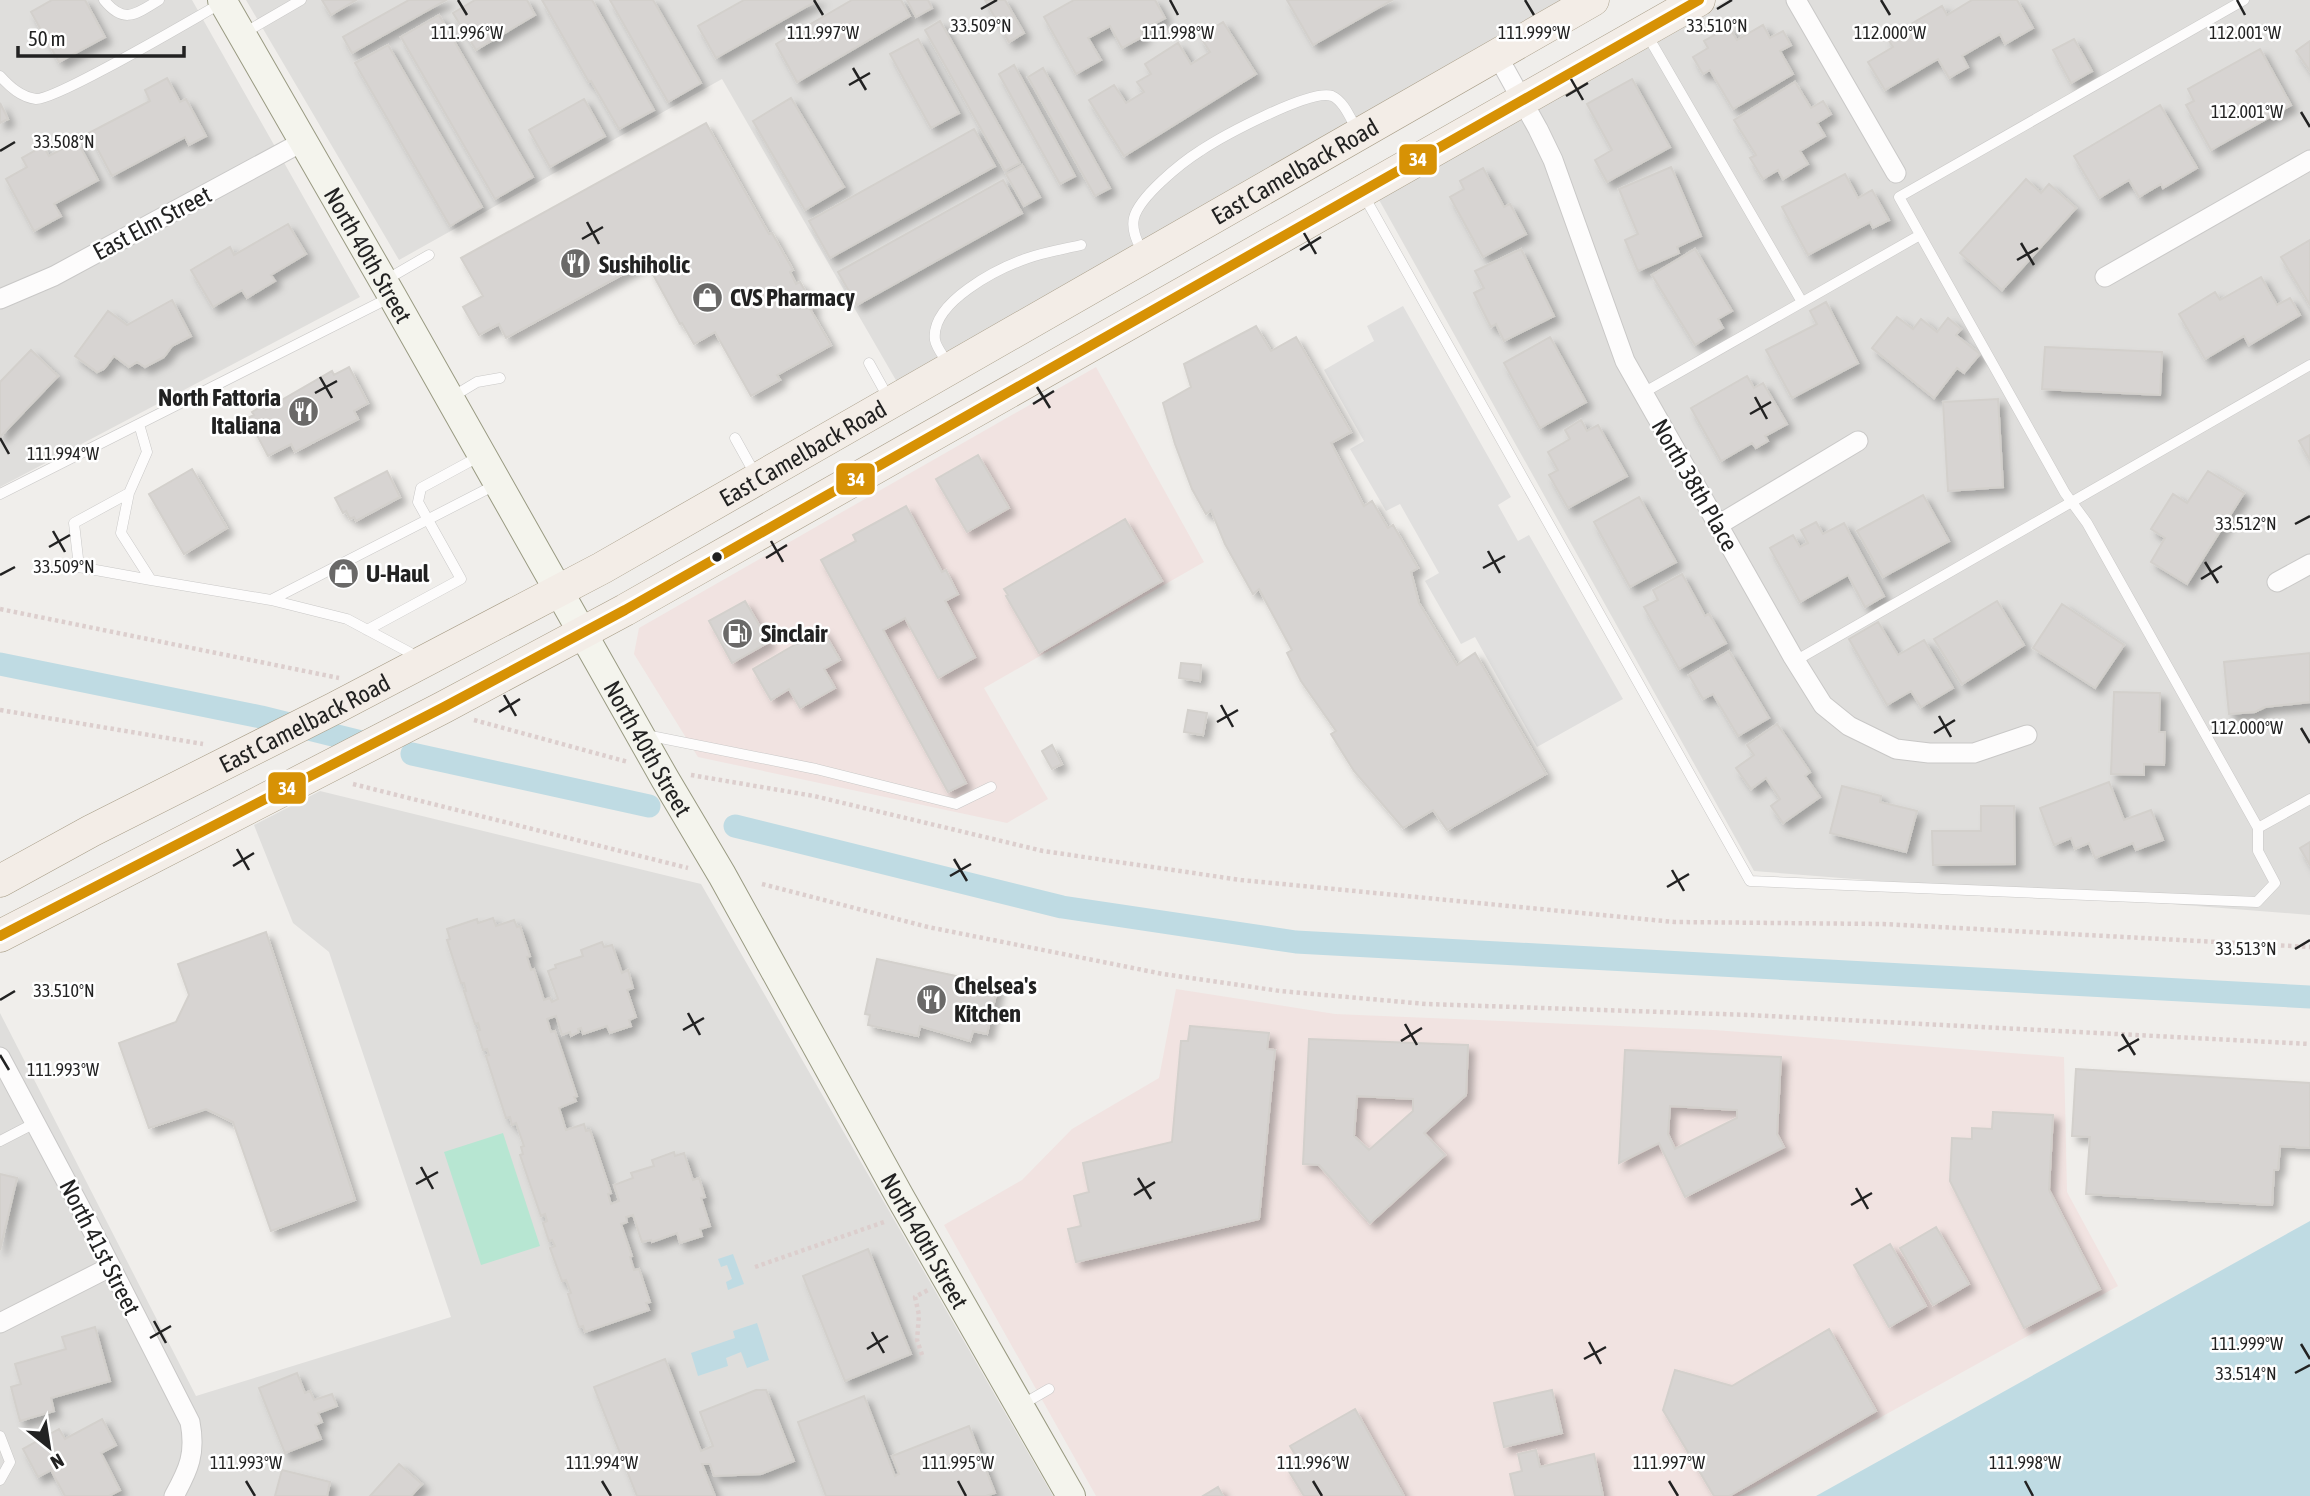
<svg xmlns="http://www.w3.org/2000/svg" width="2310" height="1496" viewBox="0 0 2310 1496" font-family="'Asap Condensed',sans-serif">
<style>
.residential{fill:#dfdedc}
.commercial{fill:#f1e3e1}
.pitch{fill:#b7e6d2}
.parking{fill:#e0dfde}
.water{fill:#bfdbe3}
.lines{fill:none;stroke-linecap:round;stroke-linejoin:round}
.canal{stroke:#bfdbe3;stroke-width:23}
.building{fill:#d7d4d2;stroke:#d3d0cc;stroke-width:2;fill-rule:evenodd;filter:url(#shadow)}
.lane-casing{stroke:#c9c8c7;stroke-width:11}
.street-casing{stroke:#c9c8c7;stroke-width:21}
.secondary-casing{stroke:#999a82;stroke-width:30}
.primary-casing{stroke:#a79c86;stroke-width:33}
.path{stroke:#dccecd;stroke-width:4.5;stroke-dasharray:3.5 3.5;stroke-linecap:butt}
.lane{stroke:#fdfcfc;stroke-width:10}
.street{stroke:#fdfcfc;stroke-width:19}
.secondary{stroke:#f4f4ed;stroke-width:28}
.primary{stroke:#f3ede7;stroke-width:32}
.bus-1-casing{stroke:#fff;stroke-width:16}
.bus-1{stroke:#d79205;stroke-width:10}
.ticks{fill:none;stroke:#222;stroke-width:2.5}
.bus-dot{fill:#222;stroke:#fff;stroke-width:2.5}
.labels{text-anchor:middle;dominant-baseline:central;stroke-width:5;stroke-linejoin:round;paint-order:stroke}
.street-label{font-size:24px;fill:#222;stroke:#fff}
.poi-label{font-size:24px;font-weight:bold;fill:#222;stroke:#fff;text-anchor:start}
.ticks-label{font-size:18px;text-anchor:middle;fill:#222;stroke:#fff;stroke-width:5;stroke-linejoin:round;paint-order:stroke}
.line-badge{stroke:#fff;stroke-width:2.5}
.badge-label{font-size:19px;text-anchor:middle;font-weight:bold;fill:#fff}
</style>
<defs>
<filter id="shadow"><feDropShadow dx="6" dy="6" stdDeviation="3.5" flood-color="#0004"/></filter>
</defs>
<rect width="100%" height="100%" fill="#f0eeeb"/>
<!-- residential -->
<path class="residential" d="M0 0H192L360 297 0 487Z
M246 0H1560L897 382 722 79 399 260Z
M1727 0H2310V915L1754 871 1378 198Z
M320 791 701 884 1053 1496H0V1013L196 1396 451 1317 329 952 293 923 254 825Z"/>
<!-- commercial -->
<path class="commercial" d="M1096 367 1204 562 984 688 1048 799 1007 823 698 757 634 654 639 628Z
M1176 989 1335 1014 1714 1030 2064 1057 2067 1192 2118 1286 1738 1496H1096L944 1225 1022 1180 1072 1129 1159 1078Z"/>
<!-- pitch -->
<path class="pitch" d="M503 1133 540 1246 481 1265 444 1152Z"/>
<!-- parking -->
<path class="parking" d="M1403 306 1511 497 1498 505 1518 541 1529 535 1623 699 1537 747 1475 637 1461 644 1425 581 1439 573 1400 504 1386 511 1350 449 1364 441 1324 370 1374 341 1367 326Z"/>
<!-- water -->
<path class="water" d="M2310 1221V1496H1816Z
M733 1254 744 1284 728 1290 726 1282 732 1279 727 1265 721 1267 718 1259Z
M757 1323 769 1360 747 1368 741 1352 726 1358 728 1366 698 1376 691 1353 735 1338 733 1331Z"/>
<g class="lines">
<!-- canal -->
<path class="canal" d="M0 664 261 717 377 746
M412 754 649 806
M735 826 1062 907 1296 942 2310 997"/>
</g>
<!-- building -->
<path class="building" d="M52 0H85L105 37 59 62 31 12Z
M322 0H356L331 15Z
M409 0H446L352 53 343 37Z
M475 0H527L535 15 476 50 453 13Z
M542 0H592L654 110 619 129 591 81 589 82Z
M610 0H653L701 83 668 102Z
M744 0H818L716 58 698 26Z
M852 0H901L910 16 797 82 776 44Z
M907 0H928L932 8 916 17Z
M985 0H1005L1024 33 1009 42Z
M1074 0H1155L1165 18 1141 31 1144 36 1122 48 1110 26 1088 38 1101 60 1076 74 1044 17Z
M1287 0H1392L1313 45Z
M1972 0H2017L2033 28 2005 44 2000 34 1962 56 1968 67 1949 78 1938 59 1885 90 1868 62 1893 47 1887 38 1942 6 1947 15Z
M439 15 533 177 495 199 401 37Z
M940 21 1020 163 1005 171 925 30Z
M1223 22 1256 74 1124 156 1089 100 1114 85 1126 103 1144 92 1137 82 1151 74 1145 64 1178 43 1191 64 1210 52 1200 36Z
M1763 25 1770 38 1783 31 1791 45 1780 51 1793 74 1733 109 1710 70 1703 74 1693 57 1708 48 1704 41 1729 27 1737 40Z
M918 39 959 113 931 128 890 54Z
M2074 39 2092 71 2071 83 2053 50Z
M2310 41V71L2296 51Z
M388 45 482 207 450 226 355 63Z
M2260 49 2291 105 2211 150 2186 105 2194 101 2188 89Z
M1014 65 1075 176 1060 184 999 74Z
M1043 68 1110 188 1095 196 1028 77Z
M167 78 180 102 186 99 206 136 189 145 185 137 112 176 89 133 150 101 145 90Z
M1632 79 1670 147 1607 182 1595 160 1612 150 1587 104Z
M1795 82 1811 108 1823 101 1831 114 1817 123 1825 136 1800 151 1808 164 1783 179 1778 170 1763 179 1750 158 1756 155 1734 120Z
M791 98 844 187 805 210 753 121Z
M584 99 605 136 550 167 529 130Z
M0 103 8 119 0 123Z
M2160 105 2197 168 2163 188 2161 184 2139 197 2129 180 2099 198 2074 156Z
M706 123 769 234 772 233 793 270 790 272 796 284 800 282 808 296 805 298 807 302 810 301 814 307 810 309 831 345 777 375 780 380 751 396 715 332 694 344 682 323 680 324 650 269 653 267 649 260 506 338 499 324 479 335 463 307 483 296 461 258Z
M974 129 995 166 830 258 809 221Z
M77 141 98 180 54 204 61 216 34 231 6 179 27 167 22 158 43 146 49 156Z
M1022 165 1040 197 1024 206 1006 174Z
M1671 167 1701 236 1677 247 1679 253 1638 271 1625 240 1638 234 1619 189Z
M1483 168 1504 207 1510 204 1526 234 1483 257 1450 197 1464 189 1460 181Z
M1845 174 1858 198 1872 190 1889 220 1873 228 1870 222 1808 255 1782 207Z
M2026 179 2041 193 2049 184 2076 208 2002 290 1960 253Z
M1003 180 1022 213 857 305 838 272Z
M288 224 306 254 271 275 275 281 247 298 242 290 213 307 191 270 230 247 234 255Z
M2310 240V305L2281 257Z
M1521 249 1554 316 1504 341 1496 324 1491 327 1474 293 1484 288 1475 271Z
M1695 249 1732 311 1718 319 1723 328 1695 345 1652 275Z
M2261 277 2277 305 2290 298 2300 315 2249 345 2244 336 2205 359 2179 314 2215 292 2220 300Z
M172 300 191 336 172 346 164 357 145 367 137 362 129 367 114 356 104 369 97 372 75 356 108 311 127 325Z
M1826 302 1858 363 1792 398 1766 350 1817 324 1810 311Z
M1897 317 1913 329 1921 319 1937 332 1948 318 1961 329 1956 335 1980 354 1964 373 1957 368 1934 398 1872 348Z
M1256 326 1271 351 1296 337 1351 432 1331 443 1364 506 1372 501 1388 528 1393 525 1418 568 1411 572 1419 603 1457 665 1475 653 1546 774 1447 830 1433 810 1403 828 1354 771 1331 734 1336 731 1301 681 1287 653 1292 650 1259 589 1253 594 1225 544 1211 510 1206 514 1192 489 1175 444 1163 403 1191 387 1184 364Z
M1550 337 1586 402 1540 428 1504 363Z
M2045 347 2162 352 2160 395 2042 389Z
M31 350 58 376 0 437V382Z
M349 367 368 403 354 411 358 419 295 452 291 444 268 456 248 418 254 415 252 412 264 405 266 409 332 371 334 375Z
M1747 376 1754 388 1763 383 1787 424 1765 436 1768 441 1756 448 1752 443 1721 461 1691 408Z
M1998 399 2003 487 1948 491 1943 402Z
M1581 420 1587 431 1598 425 1627 476 1568 508 1549 475 1558 470 1548 452 1570 439 1565 430Z
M2310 435V460L2299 441Z
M978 455 1009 508 967 532 936 479Z
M192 469 227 528 184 554 149 494Z
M387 471 400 497 356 521 354 517 350 519 346 511 343 513 335 498Z
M2208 471 2244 493 2187 584 2151 562 2165 538 2151 529 2173 494 2187 503Z
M1923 495 1949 541 1883 577 1857 531Z
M1639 497 1676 562 1630 587 1594 522Z
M906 506 942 572 946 570 958 594 945 601 975 657 938 678 905 618 883 630 966 783 948 792 821 560 856 541 853 535Z
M1125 519 1162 581 1039 653 1006 596 1008 595 1004 589Z
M1816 522 1823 534 1844 523 1884 596 1865 607 1848 575 1800 602 1770 548 1793 535 1800 547 1808 543 1801 530Z
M1682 574 1705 616 1709 614 1726 643 1679 669 1644 607 1658 600 1653 590Z
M745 601 769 642 732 663 709 621Z
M1997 601 2024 645 1962 684 1934 639Z
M2062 604 2124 645 2095 688 2033 648Z
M1878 622 1898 655 1924 640 1953 688 1921 707 1911 691 1887 705 1849 639Z
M822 629 840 660 824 669 835 688 800 708 789 689 771 700 753 669Z
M1729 651 1769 718 1738 736 1713 694 1703 699 1689 675Z
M2310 653V702L2265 707 2255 712 2229 714 2224 662Z
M1181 663 1201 665 1200 681 1179 678Z
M2114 692 2160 693 2159 732H2165L2164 765 2144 764V775L2111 774Z
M1188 710 1207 713 1203 735 1184 732Z
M1777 724 1810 772 1805 776 1820 797 1783 823 1771 806 1780 799 1766 778 1751 789 1736 768 1754 755 1747 745Z
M1052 745 1062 764 1052 769 1042 751Z
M2109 782 2124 820 2151 810 2163 840 2136 850 2133 843 2095 858 2089 843 2075 849 2071 838 2054 845 2040 808Z
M1842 786 1881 796 1880 802 1917 811 1906 852 1830 833Z
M1981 806H2014L2015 864 1933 865 1932 831H1981Z
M2310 842V865L2300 848Z
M493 918 496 926 514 920 517 927 520 926 530 956 527 957 531 970 534 969 544 1000 550 998 552 1002 558 999 548 971 556 968 555 965 583 956 581 950 602 942 604 947 612 945 622 973 628 970 633 988 627 990 636 1017 629 1020 631 1026 610 1033 607 1026 583 1034 581 1028 578 1029 579 1032 571 1036 570 1032 562 1035 556 1016 547 1019 551 1032 555 1031 577 1096 574 1097 576 1101 559 1108 566 1130 584 1124 586 1131 590 1130 611 1193 608 1194 611 1204 619 1201 614 1185 633 1178 631 1173 654 1166 652 1160 674 1152 675 1156 684 1153 693 1180 699 1178 705 1197 701 1198 710 1226 700 1229 702 1236 680 1243 677 1233 652 1242 651 1240 642 1242 633 1215 626 1217 627 1222 621 1224 632 1256 630 1257 634 1270 639 1269 650 1302 646 1303 649 1310 585 1332 583 1326 579 1327 568 1294 571 1293 566 1280 562 1281 550 1248 555 1246 552 1240 549 1241 543 1223 547 1221 545 1214 541 1216 520 1155 523 1154 521 1147 524 1146 516 1123 512 1125 510 1117 506 1118 486 1056 489 1055 487 1049 483 1050 477 1031 480 1030 478 1023 475 1024 464 991H466L464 983H461L447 940 450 939 447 929 477 919 478 923Z
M266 932 355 1200 271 1231 233 1122 206 1109 149 1128 119 1043 176 1022 189 995 178 964Z
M877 959 998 985 987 1034 973 1031 970 1041 920 1026 918 1036 868 1025 870 1015 865 1014Z
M1190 1026 1269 1033 1267 1049 1275 1050 1259 1219 1076 1262 1068 1229 1081 1226 1074 1196 1089 1192 1083 1163 1172 1142 1181 1041H1188Z
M1309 1039 1468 1045 1466 1095 1424 1133 1445 1155 1370 1223 1319 1165 1303 1164ZM1357 1096 1413 1099V1111L1369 1150 1354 1136Z
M1625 1050 1781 1057 1777 1134 1784 1147 1685 1197 1659 1143 1619 1163ZM1670 1106 1737 1110V1118L1675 1149 1668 1134Z
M2076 1069 2310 1083V1148L2280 1146 2278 1170H2274L2272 1205 2086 1194 2090 1137 2072 1136Z
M1993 1112 2053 1115 2049 1190 2100 1289 2024 1328 1950 1181 1952 1138 1972 1139V1128L1992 1129Z
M0 1174 17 1178 0 1250Z
M1936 1227 1969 1284 1933 1305 1900 1248Z
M1890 1244 1926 1306 1889 1327 1854 1265Z
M868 1249 911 1354 845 1381 803 1276Z
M95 1327 110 1381 51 1398 54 1411 20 1421 11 1387 21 1384 15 1364 66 1349 62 1337Z
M1829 1329 1876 1411 1729 1496H1714L1663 1410 1675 1370 1732 1386Z
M665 1359 701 1451 713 1446 700 1412 756 1390H766L794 1461 761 1474 714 1476 710 1464H702L715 1496H637L594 1387Z
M297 1373 305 1393 310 1391 314 1400 332 1394 337 1406 318 1413 322 1422 315 1425 321 1439 285 1453 259 1388Z
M1552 1390 1562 1433 1504 1447 1494 1403Z
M864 1396 895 1476 899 1474 892 1456 969 1426 995 1493 986 1496H826L798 1422Z
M1355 1409 1404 1496H1304L1287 1468 1299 1461 1290 1446Z
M102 1419 116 1445 101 1453 120 1490 109 1496H65L51 1470 38 1477 23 1449 59 1429 65 1439Z
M1536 1450 1540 1467 1594 1454 1603 1496H1515L1510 1474 1522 1471 1518 1454Z
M399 1464 422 1484 411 1496H370Z
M282 1470 330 1482 327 1496H275Z
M1218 1487 1223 1496H1203Z"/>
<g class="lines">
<defs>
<path id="lane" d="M104 0C124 25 136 14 159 0
M244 33 301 0
M1646 33 1802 302
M0 76C10 87 21 97 36 99 57 100 193 19 220 4
M1364 196 1750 881 2257 902 2275 883 2258 851V828L2087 523 2065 493 1899 197 2244 0
M1143 254C1138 243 1131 230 1134 218 1139 197 1181 163 1200 151 1221 137 1311 88 1332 96 1344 101 1351 120 1357 130
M384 281 429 255
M869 363 889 399
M948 364C944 357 936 347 935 340 930 302 999 268 1028 258 1045 252 1064 249 1081 245
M1643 393 1920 235
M452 397 477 382 500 378
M139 424 147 452 129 493 121 533 151 580 271 600 497 484
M735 438 755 474
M129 493 74 523 79 567 151 580
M0 494 389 298
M271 600 347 619 418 657
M367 630 461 579 418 502 421 488 480 456
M1795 661 2310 365
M646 735 816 769 956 804 991 787
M2258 828 2310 799
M0 1141 35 1123
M1023 1404 1049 1389
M0 1436 10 1462 0 1480"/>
<path id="street" d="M1796 0 1896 173
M1497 55 1538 129 1553 160 1625 361 1793 657 1823 705 1849 726 1896 749 1929 753H1974L2027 735
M2105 277 2310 160
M0 299 54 276 302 142
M1718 525 1858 441
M2277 582 2310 564
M0 1057 88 1222 190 1422C196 1453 189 1469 174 1496
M0 1323 110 1267"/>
<g id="secondary">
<path id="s1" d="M222 0 392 296 665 779 722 875 900 1197 1071 1496"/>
</g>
<g id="primary">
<path id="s2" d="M0 881 91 831 335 708 602 568 1593 0"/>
<path d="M0 936 444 707 625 610 1699 0"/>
</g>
</defs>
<!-- lane casing -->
<use href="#lane" class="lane-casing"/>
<!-- street casing -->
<use href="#street" class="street-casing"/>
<!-- secondary casing -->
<use href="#secondary" class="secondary-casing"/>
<!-- primary casing -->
<use href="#primary" class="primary-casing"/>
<!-- path -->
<path class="path" d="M0 609 339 678
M0 710 203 744
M474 720 628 762
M691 775 814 796 1043 851 1241 880 1674 922 1883 924 2310 947
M353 784 688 868
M762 884 928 927 1163 974 1280 991 1426 1004 1749 1015 2310 1044
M755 1267 887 1221
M922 1355 917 1340 919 1315 915 1297 928 1290"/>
<!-- lane -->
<use href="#lane" class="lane"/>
<!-- street -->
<use href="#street" class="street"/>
<!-- secondary -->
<use href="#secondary" class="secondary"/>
<!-- primary -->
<use href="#primary" class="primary"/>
<defs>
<path id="bus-1" d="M0 936 444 707 625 610 1699 0"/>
</defs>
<!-- bus-1 casing -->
<use href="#bus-1" class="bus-1-casing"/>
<!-- bus-1 -->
<use href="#bus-1" class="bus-1"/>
</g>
<!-- ticks -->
<path class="ticks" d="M458 0 467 15M814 0 823 15M1170 0 1178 15M1525 0 1534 15M1881 0 1890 15M2237 0 2245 15M981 9 997 0M1717 9 1732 0M853 68 866 90M1571 79 1583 100M849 85 870 73M1566 96 1588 83M2301 112 2310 127M0 151 15 142M587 222 599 244M1304 233 1316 254M582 239 603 227M2021 243 2034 265M1300 250 1321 237M2017 260 2038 248M320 377 332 398M1037 387 1050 408M315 393 337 381M1755 397 1767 419M1033 404 1054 391M1750 414 1771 402M0 438 9 454M2295 524 2310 516M53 531 65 552M771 541 783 562M49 547 70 535M1488 551 1500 573M766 558 787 545M2205 562 2218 583M1483 568 1505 556M0 575 15 567M2201 579 2222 566M504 695 516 716M1221 705 1233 727M499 712 520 699M1939 716 1951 737M1217 722 1238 710M2301 728 2310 743M1934 733 1955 720M237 849 249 870M954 859 967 881M233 866 254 853M1672 870 1684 891M950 876 971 864M1667 887 1689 874M2295 949 2310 940M0 1000 15 991M688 1013 700 1035M1405 1024 1417 1045M683 1030 704 1018M2122 1034 2135 1055M1401 1041 1422 1028M2118 1051 2139 1039M0 1055 9 1070M421 1167 433 1189M1138 1178 1151 1199M416 1184 438 1172M1856 1188 1868 1209M1134 1195 1155 1182M1851 1205 1872 1193M154 1321 166 1343M872 1332 884 1353M150 1338 171 1326M1589 1342 1601 1364M2301 1344 2310 1359M867 1349 888 1336M1584 1359 1606 1347M2295 1373 2310 1365M246 1481 255 1496M602 1481 611 1496M958 1481 966 1496M1313 1481 1322 1496M1669 1481 1678 1496M2025 1481 2033 1496"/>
<!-- icons -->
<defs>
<symbol id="restaurant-disc" viewBox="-11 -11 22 22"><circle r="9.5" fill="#6a6968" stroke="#fff"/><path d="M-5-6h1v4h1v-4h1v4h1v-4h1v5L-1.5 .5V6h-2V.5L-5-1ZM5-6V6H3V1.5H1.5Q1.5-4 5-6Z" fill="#fff"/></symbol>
<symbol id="shop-disc" viewBox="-11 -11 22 22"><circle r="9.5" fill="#6a6968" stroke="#fff"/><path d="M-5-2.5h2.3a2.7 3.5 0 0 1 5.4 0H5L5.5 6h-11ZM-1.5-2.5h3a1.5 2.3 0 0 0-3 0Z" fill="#fff"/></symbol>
<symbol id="fuel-disc" viewBox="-11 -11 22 22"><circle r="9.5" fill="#6a6968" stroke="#fff"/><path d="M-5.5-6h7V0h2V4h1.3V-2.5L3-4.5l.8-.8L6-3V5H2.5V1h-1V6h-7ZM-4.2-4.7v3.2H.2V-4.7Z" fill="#fff"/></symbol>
</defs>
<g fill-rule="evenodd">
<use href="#restaurant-disc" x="558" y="246" width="35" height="35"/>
<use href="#shop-disc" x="690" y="280" width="35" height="35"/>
<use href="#restaurant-disc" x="286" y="394" width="35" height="35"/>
<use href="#shop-disc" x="326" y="556" width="35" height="35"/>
<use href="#fuel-disc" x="720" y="616" width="35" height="35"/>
<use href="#restaurant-disc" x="914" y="982" width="35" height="35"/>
</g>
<!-- markers -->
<circle class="bus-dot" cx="717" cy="557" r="6"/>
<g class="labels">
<!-- street labels -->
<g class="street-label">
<text stroke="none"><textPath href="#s2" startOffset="1477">East Camelback Road</textPath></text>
<text transform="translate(152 223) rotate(-28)">East Elm Street</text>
<text stroke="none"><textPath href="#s1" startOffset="294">North 40th Street</textPath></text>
<text stroke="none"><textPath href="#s2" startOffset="910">East Camelback Road</textPath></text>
<text transform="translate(1695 485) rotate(60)">North 38th Place</text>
<text stroke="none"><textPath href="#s2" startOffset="343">East Camelback Road</textPath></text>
<text stroke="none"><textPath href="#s1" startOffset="861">North 40th Street</textPath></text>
<text stroke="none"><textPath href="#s1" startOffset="1426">North 40th Street</textPath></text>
<text transform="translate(100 1247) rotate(63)">North 41st Street</text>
</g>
<!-- poi labels -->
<g class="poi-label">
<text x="599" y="264">Sushiholic</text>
<text x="730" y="297">CVS Pharmacy</text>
<text x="281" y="397" text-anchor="end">North Fattoria<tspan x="281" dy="28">Italiana</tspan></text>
<text x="366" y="573">U-Haul</text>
<text x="761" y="633">Sinclair</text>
<text x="954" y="985">Chelsea's<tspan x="954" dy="28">Kitchen</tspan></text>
</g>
</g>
<g class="ticks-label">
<text x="981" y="32">33.509°N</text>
<text x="1717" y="32">33.510°N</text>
<text x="823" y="39">111.997°W</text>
<text x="1890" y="39">112.000°W</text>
<text x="2245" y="39">112.001°W</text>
<text x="467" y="39">111.996°W</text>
<text x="1178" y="39">111.998°W</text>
<text x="1534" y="39">111.999°W</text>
<text x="2247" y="118">112.001°W</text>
<text x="64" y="148">33.508°N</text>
<text x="63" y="460">111.994°W</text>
<text x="2246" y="530">33.512°N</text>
<text x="64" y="573">33.509°N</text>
<text x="2247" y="734">112.000°W</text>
<text x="2246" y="955">33.513°N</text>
<text x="64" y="997">33.510°N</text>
<text x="63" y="1076">111.993°W</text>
<text x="2247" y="1350">111.999°W</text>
<text x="2246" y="1380">33.514°N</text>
<text x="246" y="1469">111.993°W</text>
<text x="602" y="1469">111.994°W</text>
<text x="958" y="1469">111.995°W</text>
<text x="1313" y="1469">111.996°W</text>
<text x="1669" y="1469">111.997°W</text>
<text x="2025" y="1469">111.998°W</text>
</g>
<g class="line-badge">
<rect x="1398" y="143" width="40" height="33" rx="7" fill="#d79205"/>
<rect x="835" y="462" width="41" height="34" rx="7" fill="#d79205"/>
<rect x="267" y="771" width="40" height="34" rx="7" fill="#d79205"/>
</g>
<g class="badge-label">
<text x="1418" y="166">34</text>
<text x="856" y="486">34</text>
<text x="287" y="795">34</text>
</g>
<!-- north arrow -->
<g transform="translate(49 1447) rotate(150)" stroke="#ffffff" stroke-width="5" paint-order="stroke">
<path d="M0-5L12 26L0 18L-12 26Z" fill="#222222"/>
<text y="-10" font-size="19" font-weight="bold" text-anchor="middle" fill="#222222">N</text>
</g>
<!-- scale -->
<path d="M18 46v10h166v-10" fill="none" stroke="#222222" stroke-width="3.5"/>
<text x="28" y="46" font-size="21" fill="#222222" stroke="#ffffff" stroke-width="5" paint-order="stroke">50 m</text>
</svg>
